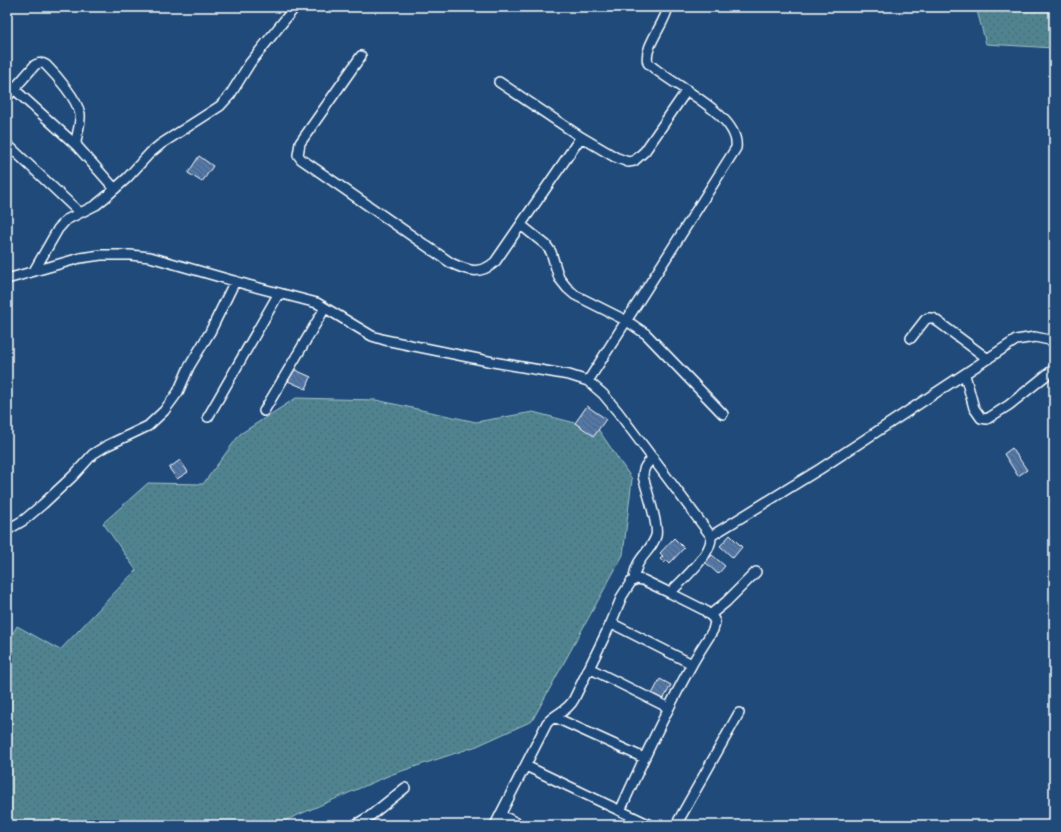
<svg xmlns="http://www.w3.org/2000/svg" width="1061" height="832" viewBox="0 0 1061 832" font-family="Caveat,sans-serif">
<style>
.grass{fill:url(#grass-dots);stroke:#a7c1c8}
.building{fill:url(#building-back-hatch);stroke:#fff}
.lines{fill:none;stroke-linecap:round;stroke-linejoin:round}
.minor-casing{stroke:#fff;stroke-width:12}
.minor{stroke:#1f4a7a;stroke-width:9}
</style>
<defs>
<pattern id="grass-dots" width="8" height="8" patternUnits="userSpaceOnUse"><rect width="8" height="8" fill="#4f8390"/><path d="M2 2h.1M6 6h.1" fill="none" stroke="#4e6a71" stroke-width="1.8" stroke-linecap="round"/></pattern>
<pattern id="building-back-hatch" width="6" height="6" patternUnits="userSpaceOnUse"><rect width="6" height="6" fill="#5377a6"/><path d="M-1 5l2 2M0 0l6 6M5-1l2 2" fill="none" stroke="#506279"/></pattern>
</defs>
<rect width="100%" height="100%" fill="#1f4a7a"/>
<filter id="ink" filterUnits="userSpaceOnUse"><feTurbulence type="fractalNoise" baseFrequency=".025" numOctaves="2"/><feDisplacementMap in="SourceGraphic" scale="8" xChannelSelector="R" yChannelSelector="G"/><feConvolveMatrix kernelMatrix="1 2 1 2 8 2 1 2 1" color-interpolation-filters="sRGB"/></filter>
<g filter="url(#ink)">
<!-- grass -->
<path class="grass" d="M976 7H1054V48L986 44Z
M296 398 376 400 476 422 533 412 598 429 632 479 623 555 532 721 477 746 390 775 275 825H7V644L17 626 60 650 136 570 103 523 148 483 203 484 240 434Z"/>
<!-- building -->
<path class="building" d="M199 156 213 166 202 182 188 173Z
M293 369 311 377 306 389 288 381Z
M587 406 606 419 594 436 575 423Z
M1012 448 1027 470 1018 476 1004 454Z
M180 460 188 472 177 479 169 468Z
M730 535 742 547 733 558 720 546Z
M674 538 684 548 670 563 667 560 664 563 660 559 663 556 660 553Z
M712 555 725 566 718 574 705 562Z
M660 679 671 685 662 702 651 696Z"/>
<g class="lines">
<defs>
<path id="minor" d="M361 56 300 143 298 155 301 159 451 263C468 271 480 275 495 262L581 137
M499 82 581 137 615 157 628 162 634 161 645 151 687 90
M14 89 77 146
M7 97 35 65C39 63 42 62 46 65 57 76 77 99 80 114 81 123 77 133 76 142L77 146 115 189
M7 144 80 213
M521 225 546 245 551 252 559 278 567 288 575 295 627 321 646 334 723 414
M34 271 58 229 66 220 96 205 107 196 127 178 150 153 161 144 220 106 230 95 250 63 295 7
M7 279 80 258 101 255H130L150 257 248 285 317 303 372 336 385 340 493 362 569 375 588 381 603 394 618 412 711 536C713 554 682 580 670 593L643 580 636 579 631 582 622 596 611 623 574 699C568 711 556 713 547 723L495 825
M911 338 925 320 928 318H933L988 359
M965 375 974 408 981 418 987 419 1009 405 1054 369
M588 381 736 148C741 114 669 84 648 63 643 47 665 24 668 7
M264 411 325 308
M208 417 279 293
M7 530 24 520 43 504 73 476 93 454 106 446 148 426 164 411 178 392 189 367 210 332 235 281
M711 536 820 469 1016 340 1035 337 1054 341
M634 580C635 557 650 554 656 536 659 525 646 489 643 476 643 467 647 464 653 458
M710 615 726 602 756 572
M611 623 692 664
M589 668 669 708
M554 717 644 758
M526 766 650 825
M620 811C642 762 665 713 691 666 698 653 706 642 713 630L715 622 713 618 704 610 670 593
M501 815 521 825
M355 825 370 816 405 788
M676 825 739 713"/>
</defs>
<!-- minor casing -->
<use href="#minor" class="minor-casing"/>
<!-- minor -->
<use href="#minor" class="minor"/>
</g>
</g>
<!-- margin -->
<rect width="1061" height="832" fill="none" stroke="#1f4a7a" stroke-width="24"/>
<rect x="12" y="12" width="1037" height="808" fill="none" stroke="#fff" stroke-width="1.5" filter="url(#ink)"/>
</svg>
